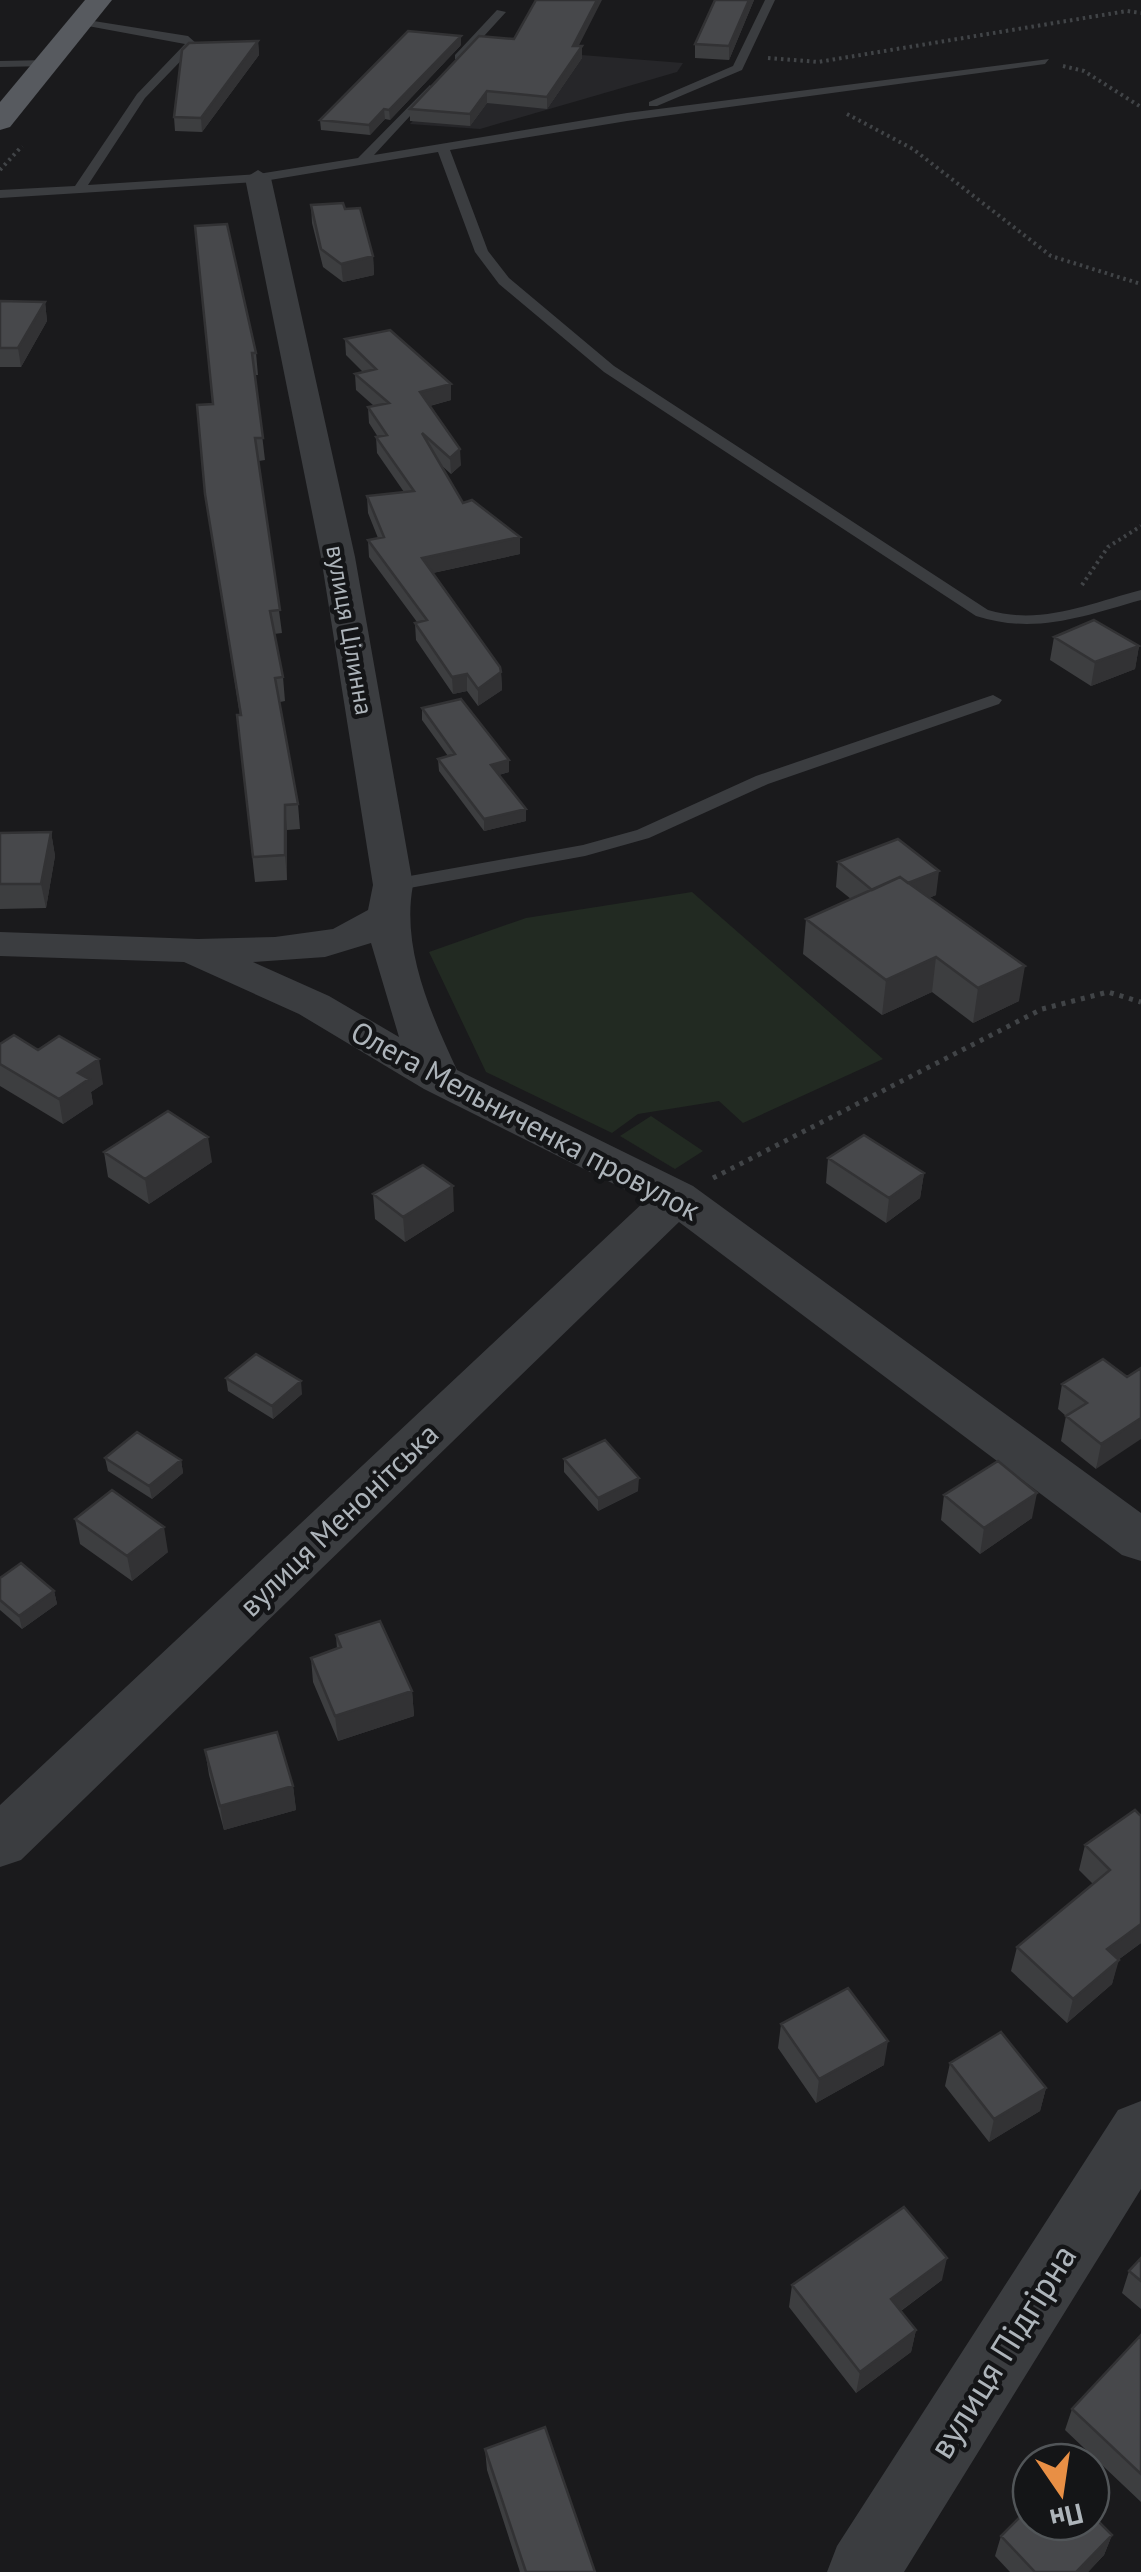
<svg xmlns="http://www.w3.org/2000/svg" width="1141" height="2572" viewBox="0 0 1141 2572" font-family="'PT Sans',sans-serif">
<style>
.built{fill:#262629}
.green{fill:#222a22}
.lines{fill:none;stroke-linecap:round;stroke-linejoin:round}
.path-far1{stroke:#414447;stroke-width:4;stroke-dasharray:2.5 4;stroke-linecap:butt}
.path{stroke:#414447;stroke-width:5;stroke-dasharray:4 6;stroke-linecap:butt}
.service{fill:#3b3d40;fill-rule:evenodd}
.minor{fill:#3b3d40;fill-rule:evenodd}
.primary{fill:#575a5f;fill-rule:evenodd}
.wall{fill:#3d3e40}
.shaded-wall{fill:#323234}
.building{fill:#47484b;stroke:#323234;stroke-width:2.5}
.labels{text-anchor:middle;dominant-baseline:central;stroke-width:9;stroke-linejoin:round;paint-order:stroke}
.far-street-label{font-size:25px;fill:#adb4ba;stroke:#141517}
.street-label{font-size:30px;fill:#adb4ba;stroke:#141517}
.near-street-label{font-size:35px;fill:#adb4ba;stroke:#141517}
</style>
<rect width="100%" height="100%" fill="#1a1a1c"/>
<!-- built -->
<path class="built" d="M481 47 683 63 677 72 480 129 410 124Z"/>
<!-- green -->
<path class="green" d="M692 892 883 1059 743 1123 719 1101 638 1114 612 1133 486 1072 429 952 526 918Z
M651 1116 703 1151 675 1169 620 1136Z"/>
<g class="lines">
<!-- path-far1 -->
<path class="path-far1" d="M768 58 818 62 1127 11 1141 13
M1063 66 1084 71 1141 107
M847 114 913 149 1051 256 1141 284
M0 170 22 146
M1082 585 1108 547 1141 526"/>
<!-- path -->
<path class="path" d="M713 1178 1042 1009 1108 992 1141 1002"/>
<!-- service -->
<path class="service" d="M765 0H775L742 70 657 106H649V102L733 66Z
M497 10 506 12 463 59H455V55Z
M81 19 188 36 197 44 145 98 88 185 258 174 358 158 430 85 434 90 374 155 627 113 1049 59 1045 64 627 121 450 150 488 251 509 278 614 366 988 610C1041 626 1090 603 1141 590V600C1084 616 1035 635 976 616L604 372 499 284 475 252 438 152 258 182 0 198V190L75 186 137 94 185 44 77 24Z
M0 61 48 60 54 63 48 66 0 67Z
M993 695 1002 700 999 704 768 784 649 838 585 856 393 891 384 885 393 879 583 845 637 830 756 776Z"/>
<!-- minor -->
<path class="minor" d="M258 170 271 178 355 557 413 885C401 948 431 1014 457 1070L693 1186 1141 1513V1561L1122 1555 679 1222 21 1860 0 1867V1805L646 1200 424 1089 299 1014 184 962 0 956V932L198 939 275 937 333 929 368 910 373 885 321 557 245 178ZM371 943 399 1037 329 996 253 962 325 957Z
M1141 2101V2189L904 2572H827L837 2546 1118 2110Z"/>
<!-- primary -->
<path class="primary" d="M85 0H112L10 127 0 130V102Z"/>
</g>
<!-- wall -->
<path class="wall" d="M715 0H754L729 60 695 58V44Z
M258 41 259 55 202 132 175 131 174 117Z
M461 45 390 120 385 119 370 135 321 130 320 120Z
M579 46H582V58L547 109 487 103 470 126 410 121V109Z
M311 205 345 209 373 256 374 275 343 282 323 267 312 223Z
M195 226 256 353 258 375H255L265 460 259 461 282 633 274 634 283 677 285 701 280 702 298 804 300 829 287 830V880L255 882 237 715H240L205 494 213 404Z
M0 301 45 302 47 321 21 367H0Z
M345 339 451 400 430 406 461 465 451 474 441 465 463 503 520 537V554L433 573 501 672 502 690 478 706 467 691 453 694 416 640 415 623 417 622 369 557 368 540 378 538 368 513 367 496 404 492 377 453 376 437H378L369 423 368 407 374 406 356 390 355 374 363 372 346 355Z
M1054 637 1139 646 1135 669 1091 686 1050 660Z
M422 708 509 772 499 775 526 821 484 831 439 771 438 759 448 756 422 720Z
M51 832 55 856 46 908 0 909V833Z
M838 862 936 895 929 898 1019 1001 973 1023 932 992 882 1015 803 954 806 919 851 899 836 887Z
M0 1044 38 1050 103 1084 91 1092 93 1104 63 1124 0 1086Z
M104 1152 212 1162 149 1204 108 1177Z
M828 1158 924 1173 920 1198 886 1223 826 1183Z
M373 1194 454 1211 405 1242 375 1219Z
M1127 1377 1096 1469 1061 1441 1066 1416 1058 1409 1062 1384Z
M226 1378 302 1394 273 1419 228 1391Z
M105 1458 181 1460 183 1473 152 1499 108 1471Z
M564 1459 638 1491 598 1511 564 1472Z
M944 1495 1032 1518 980 1554 941 1520Z
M75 1519 168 1552 132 1581 80 1544Z
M0 1578 54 1591 57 1604 22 1629 0 1610Z
M336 1635 412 1691 414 1716 338 1741 313 1682 311 1658 337 1649Z
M205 1750 293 1786 296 1810 224 1830 209 1775Z
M1141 1816V1943L1118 1960 1112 1984 1067 2023 1011 1971 1017 1947 1093 1884 1079 1870 1085 1845Z
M781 2024 884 2065 816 2103 778 2048Z
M950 2063 1046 2088 1040 2111 989 2142 945 2086Z
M1141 2258V2309L1122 2293 1129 2271Z
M942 2280 901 2311 916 2330 911 2352 856 2393 789 2307 792 2285Z
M1141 2335V2502L1065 2430 1072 2409Z
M485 2449 595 2572H520L487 2470Z
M1112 2535 1104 2555 1088 2572H1010L995 2556 1001 2536Z"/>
<!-- shaded-wall -->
<path class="shaded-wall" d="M597 0H602L573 57V46Z
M749 0H754L729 60V46Z
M461 36V45L390 120 389 110Z
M258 41 259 55 202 132 201 118Z
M582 46V58L547 109V97Z
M487 91V103L470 126V114Z
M384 109 385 119 370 135 369 125Z
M373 256 374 275 343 282 341 264Z
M45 302 47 321 21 367 18 348Z
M451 384V400L421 408 420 392Z
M460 449 461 465 451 474 450 458Z
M520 537V554L423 575 422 558Z
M1139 646 1135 669 1091 686 1095 662Z
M501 672 502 690 478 706V689Z
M467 674V691L453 694 452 677Z
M509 760V772L491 777V765Z
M285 805 287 830V880L285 855Z
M526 809V821L484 831V819Z
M51 832 55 856 46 908 41 884Z
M939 871 936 895 875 919 878 895Z
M936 957 932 992 882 1015 886 980Z
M1025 966 1019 1001 973 1023 978 988Z
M99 1059 103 1084 91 1092 93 1104 63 1124 59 1099 78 1073Z
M208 1137 212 1162 149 1204 145 1179Z
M924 1173 920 1198 886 1223 889 1198Z
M453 1186 454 1211 405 1242 403 1217Z
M301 1381 302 1394 273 1419 272 1406Z
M1141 1418V1439L1096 1469 1101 1444Z
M181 1460 183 1473 152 1499 149 1486Z
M639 1478 638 1491 598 1511V1498Z
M1037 1493 1032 1518 980 1554 984 1528Z
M164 1527 168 1552 132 1581 127 1556Z
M54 1591 57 1604 22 1629 19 1616Z
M412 1691 414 1716 338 1741 335 1716Z
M293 1786 296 1810 224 1830 220 1806Z
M1141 1924V1943L1100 1973 1107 1949Z
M1119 1960 1112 1984 1067 2023 1073 1999Z
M888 2041 884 2065 816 2103 819 2079Z
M1046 2088 1040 2111 989 2142 994 2119Z
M947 2258 942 2280 887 2321 891 2299Z
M916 2330 911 2352 856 2393 860 2372Z
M1112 2535 1104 2555 1088 2572H1076Z"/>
<!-- building -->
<path class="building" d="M536 0H597L573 46H582L547 97 487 91 470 114 410 109 479 36 514 39Z
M715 0H749L729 46 695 44Z
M408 31 461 36 389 110 384 109 369 125 320 120Z
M258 41 201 118 174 117 182 50 189 43Z
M343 203 345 209 360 208 373 256 341 264 321 249 311 205Z
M227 224 256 353H252L263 438H255L280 610 270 611 283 677 275 678 298 804 285 805V855L253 857 237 715H241L205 494 197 405 213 404 195 226Z
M0 301 45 302 18 348H0Z
M390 330 451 384 420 392 460 449 450 458 422 433 463 503 472 500 520 537 422 558 500 667 501 672 478 689 467 674 452 677 415 623 427 620 368 540 384 537 367 496 414 491 376 437 387 435 368 407 389 403 355 374 376 369 345 339Z
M1094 620 1139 646 1095 662 1054 637Z
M461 699 509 760 491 765 526 809 484 819 438 759 455 754 422 708Z
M51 832 41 884H0V833Z
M898 839 939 871 908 883 900 877 872 890 838 862Z
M900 877 1025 966 978 988 936 957 886 980 806 919Z
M14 1035 38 1050 59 1036 99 1059 78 1073 89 1079 59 1099 0 1064V1044Z
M168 1111 208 1137 145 1179 104 1152Z
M864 1135 924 1173 889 1198 828 1158Z
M423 1165 453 1186 403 1217 373 1194Z
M256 1354 301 1381 272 1406 226 1378Z
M1103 1359 1127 1377 1141 1368V1418L1101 1444 1066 1416 1087 1403 1062 1384Z
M137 1432 181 1460 149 1486 105 1458Z
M605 1440 639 1478 598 1498 564 1459Z
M998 1461 1037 1493 984 1528 944 1495Z
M112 1490 164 1527 127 1556 75 1519Z
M21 1563 54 1591 19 1616 0 1600V1578Z
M380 1621 412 1691 335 1716 311 1658 341 1647 336 1635Z
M277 1732 293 1786 220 1806 205 1750Z
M1135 1810 1141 1816V1924L1107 1949 1119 1960 1073 1999 1017 1947 1110 1870 1085 1845Z
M848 1988 888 2041 819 2079 781 2024Z
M1001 2032 1046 2088 994 2119 950 2063Z
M904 2207 947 2258 891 2299 916 2330 860 2372 792 2285Z
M1141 2258V2281L1129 2271Z
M1141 2335V2474L1072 2409Z
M545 2427 595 2572H526L485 2449Z
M1031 2506V2522H1091V2514L1112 2535 1076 2572H1035L1001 2536Z"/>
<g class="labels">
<!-- far-street labels -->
<g class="far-street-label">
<text transform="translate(350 630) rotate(80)">вулиця Цілинна</text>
</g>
<!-- street labels -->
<g class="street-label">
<text transform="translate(526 1120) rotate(28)">Олега Мельниченка провулок</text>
<text transform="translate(338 1519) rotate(-44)">вулиця Менонітська</text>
</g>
<!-- near-street labels -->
<g class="near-street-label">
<text transform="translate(1002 2351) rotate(-58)">вулиця Підгірна</text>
</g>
</g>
<!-- north arrow -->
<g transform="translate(1061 2492) rotate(167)"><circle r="48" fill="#141517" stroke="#515558" stroke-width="2.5"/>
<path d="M0-8L18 38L0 25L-18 38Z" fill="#e88f45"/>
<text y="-15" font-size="28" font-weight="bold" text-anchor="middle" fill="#adb4ba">Пн</text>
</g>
</svg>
